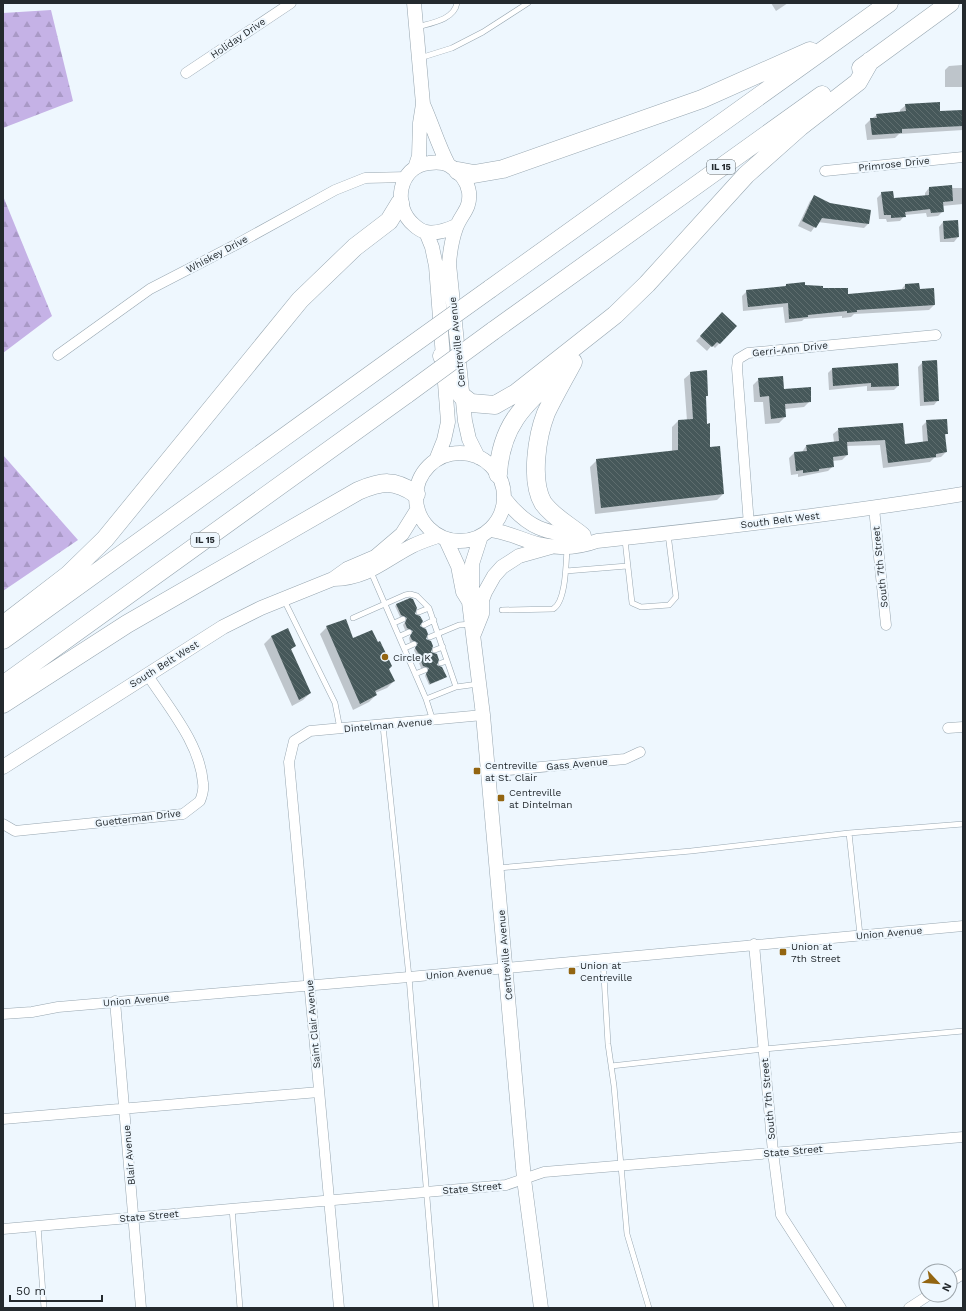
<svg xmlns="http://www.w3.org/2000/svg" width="966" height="1311" viewBox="0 0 966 1311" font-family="'Work Sans',sans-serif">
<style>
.forest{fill:url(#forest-firs)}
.shadow{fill:#0003}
.building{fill:url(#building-back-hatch)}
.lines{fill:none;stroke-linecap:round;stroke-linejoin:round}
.lane-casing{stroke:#97a6b0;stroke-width:6}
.street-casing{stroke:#97a6b0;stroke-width:11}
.secondary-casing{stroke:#97a6b0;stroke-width:15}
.highway-casing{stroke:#97a6b0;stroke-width:19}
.lane{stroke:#fff;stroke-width:5}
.street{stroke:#fff;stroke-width:10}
.secondary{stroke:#fff;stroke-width:14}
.highway{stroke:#fff;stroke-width:18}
.highway-bridge-casing{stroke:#97a6b0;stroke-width:19;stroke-linecap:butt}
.highway-bridge{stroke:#fff;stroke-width:18}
.poi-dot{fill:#936511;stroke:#eef7fe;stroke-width:1.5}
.labels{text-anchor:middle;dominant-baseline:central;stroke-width:4;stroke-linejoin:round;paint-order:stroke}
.shield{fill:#eef7fe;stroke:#61686c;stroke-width:1}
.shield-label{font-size:9px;font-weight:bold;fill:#242a2e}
.street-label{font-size:10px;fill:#242a2e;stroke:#eef7fe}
.poi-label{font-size:10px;fill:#242a2e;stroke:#eef7fe;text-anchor:start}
</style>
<defs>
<pattern id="forest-firs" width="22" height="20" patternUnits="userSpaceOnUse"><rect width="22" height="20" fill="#c5b2e6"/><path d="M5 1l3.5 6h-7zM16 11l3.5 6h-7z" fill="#a999c6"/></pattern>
<pattern id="building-back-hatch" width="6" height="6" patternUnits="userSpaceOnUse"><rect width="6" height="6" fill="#46585a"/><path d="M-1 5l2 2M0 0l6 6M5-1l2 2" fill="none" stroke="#5e6d6e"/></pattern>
</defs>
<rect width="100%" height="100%" fill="#eef7fe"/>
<!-- forest -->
<path class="forest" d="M51 10 73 101 3 128V13Z
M3 196 52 316 3 353Z
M3 455 78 540 3 591Z"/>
<!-- shadow -->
<path class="shadow" d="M771 3H788L776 11Z
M963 59V87H945V70L949 66 962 65Z
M906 105 940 112 963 110V130L899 134 895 138 867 140 865 125 871 119 877 115 900 113V110Z
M929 188H963V204L942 206 943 211 938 216 927 217 926 213 905 215 900 221 887 222 886 219H879L877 198 882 193 893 199 925 196V193Z
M815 196 868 224 864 228 818 222 811 232 798 226 810 201Z
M957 221 958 237 954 242H940L939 227 943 222Z
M786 285 822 289 847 295 900 291 905 285 919 290 934 305 929 310 854 314 851 317 842 318V316L804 319 802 321 785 323 783 307 743 311 742 296 747 291 784 287Z
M722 314 735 327 715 348 712 345 707 351 696 341Z
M923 362 938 400 934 405 920 406 918 367Z
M832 369 898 386 894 390 867 391V386L829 390 828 373Z
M691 373 707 395 706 397V425L709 448 723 494 717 500 595 514 590 467 597 460 672 452V427L678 421H687L684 379Z
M759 379 783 391 810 401 804 407 785 409V417L779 423 765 424 763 402H754L753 385Z
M927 421 947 433 944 437 946 452 941 457 934 458 930 462 883 468 880 445 846 446 847 455 842 460 832 461 833 466 828 471 798 477V474L791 475 789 458 794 453 802 452 806 446 834 442 833 434 839 429 902 424 904 445 923 443 922 426Z
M397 604 414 614 436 665 445 677 443 679 429 685 425 676 427 670 421 668 419 663 422 658 416 655 414 650 417 645 410 642 409 638 412 633 405 630 403 625 406 620 400 617 395 606Z
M327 627 353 640 388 669 394 681 387 688 375 693 376 695 369 702 353 710 320 634Z
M287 630 294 646 290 650 310 693 303 700 292 706 264 644 271 637Z"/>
<!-- building -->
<path class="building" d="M940 102V111L963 110V126L902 129V133L872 135 870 118H877L876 114 906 111 905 104Z
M952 185 953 201 943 202 944 212 931 213 930 209 905 212 906 217 891 218V215H884L881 192 893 191 894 198 929 195V187Z
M814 195 830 203 871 210 869 224 822 218 816 228 802 221Z
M958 220 959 237 944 239 943 221Z
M805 282V285L823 286V288H848V294L905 289V284L919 283 920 289 934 288 935 305 857 310V312L847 313V311L808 315V317L789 319 788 303 748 307 746 290 786 286V284Z
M722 312 737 326 720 344 717 342 712 347 700 336Z
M937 360 939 401 924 402 922 361Z
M898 363 899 386 871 387V383L833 386 832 368Z
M707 370 708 396H706L707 424 710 423V447L720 446 724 494 601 508 596 459 678 450V420L693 419 690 372Z
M783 376 784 389 811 387V402L785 404 786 417 771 419 769 396 760 397 758 378Z
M947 419 948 434H945L947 452 936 454V457L888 463 885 440 847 442 848 455 833 457 834 467 819 469V471L803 473V470L796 471 794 452 807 451 806 445 839 441 838 428 903 423 905 444 928 441 926 420Z
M410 598 413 599 417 608 415 614 420 616 423 621 420 626 426 629 428 634 426 639 431 641 433 646 431 652 437 654 439 660 437 665 442 667 447 677 430 684 426 674 429 668 423 666 421 661 423 656 418 653 415 648 418 643 412 640 410 636 413 631 407 628 405 623 407 618 401 615 396 604Z
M346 619 353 638 372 630 378 642 380 641 392 666 389 669 395 681 375 691 377 695 360 704 326 626Z
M288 628 296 646 291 649 311 693 299 700 271 636Z"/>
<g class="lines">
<defs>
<path id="lane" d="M417 27C431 23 454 20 457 3
M420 58 452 48 483 32 528 3
M625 540 632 603 641 607 669 605 676 597 668 534
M566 571 627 566
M371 572 426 699 433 721
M284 600 335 703 340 729
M502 610 553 609C566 602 566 563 567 548
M419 612 429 608
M353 618 405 595 410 594 417 596 429 608 456 687
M394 623 403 619
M424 625 434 620
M400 636 409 632
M430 637 459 625 471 624
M405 648 414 644
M435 650 443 647
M410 661 419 657
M441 663 447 661
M415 674 425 670
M426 699 456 687 478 684
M383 726 409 977 436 1308
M498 868 691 851 849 833
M860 935 849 833 963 824
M603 959 608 1044 614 1086 627 1234 649 1308
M611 1066 764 1049 963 1031
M232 1208 240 1308
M38 1226 44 1308"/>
<path id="street" d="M186 73 291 3
M825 171 963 157
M58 355 150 289 237 244 335 190 365 178 407 177
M874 508 886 625
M749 525 737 368 738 359 748 353 936 335
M948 728 963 727
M488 772 625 759 640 752
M3 824 15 831 183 814 200 801C202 796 204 789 203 783 200 743 168 707 147 674
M754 944 773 1152 781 1215 841 1308
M115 1001 141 1308
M3 1014 32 1012 58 1007 409 977 963 926
M3 1119 319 1092
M3 1229 506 1185 544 1172 963 1137
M950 1282 963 1274
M339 1308 289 762 294 741 310 731 483 715
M909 1308 929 1295"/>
<path id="secondary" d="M414 3 423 104 420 123 419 156 415 168
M423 104C432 124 438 145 448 164
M456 226C447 230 437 234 427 232 423 232 417 228 414 225 392 207 398 166 429 163 436 162 444 162 450 166 460 172 467 180 469 192 471 209 461 214 456 228 452 239 450 251 449 264L465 421 469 439 478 457
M426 232 432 247 436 266 448 422 444 440 436 460
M416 497a44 44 0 1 1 88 0a44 44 0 1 1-88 0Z
M504 498C529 530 545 532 583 537
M491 530C508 532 522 540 538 544 558 549 578 548 597 541 719 528 841 514 963 494
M481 536 472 564V590L469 602 483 715 524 1179 541 1308
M446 540 458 566 463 592 468 600
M334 579C368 578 383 561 412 546 420 542 429 539 438 536
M474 634 482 614V600L485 592 494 576 502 567 519 556 551 547
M3 767 223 627 261 608 333 579 347 569 375 557 402 534 417 510"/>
<path id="highway" d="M861 68 950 3
M458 171 474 174 503 169 702 99 810 51
M490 289 889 3
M493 331 822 95
M442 356 449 368 453 384 462 396 471 403 495 405 516 393 615 315 647 284 746 175 800 127 858 82 870 61
M573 362C564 379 554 396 546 413 537 436 530 481 543 503 553 517 570 526 582 536
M498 474C501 425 523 406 558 374
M3 625 68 575 105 539 300 300 355 247 389 221 400 203
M3 640 402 352
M3 685 407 394
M3 704 127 624 358 491C382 481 394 479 416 494"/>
</defs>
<!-- lane casing -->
<use href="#lane" class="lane-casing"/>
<!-- street casing -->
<use href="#street" class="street-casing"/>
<!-- secondary casing -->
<use href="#secondary" class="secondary-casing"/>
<!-- highway casing -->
<use href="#highway" class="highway-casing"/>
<!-- lane -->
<use href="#lane" class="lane"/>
<!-- street -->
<use href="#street" class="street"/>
<!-- secondary -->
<use href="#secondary" class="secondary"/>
<!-- highway -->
<use href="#highway" class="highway"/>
<defs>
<path id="highway-bridge" d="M402 352 490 289
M407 394 493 331"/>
</defs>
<!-- highway-bridge casing -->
<use href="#highway-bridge" class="highway-bridge-casing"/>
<!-- highway-bridge -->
<use href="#highway-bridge" class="highway-bridge"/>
</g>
<!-- markers -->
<g class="poi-dot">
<circle cx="385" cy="657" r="4"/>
<rect x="473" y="767" width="8" height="8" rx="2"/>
<rect x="497" y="794" width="8" height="8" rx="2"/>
<rect x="779" y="948" width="8" height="8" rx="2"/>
<rect x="568" y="967" width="8" height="8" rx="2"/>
</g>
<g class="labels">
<!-- shield labels -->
<g class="shield">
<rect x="707" y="160" width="28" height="14" rx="3"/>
<rect x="191" y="533" width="28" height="14" rx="3"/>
</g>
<g class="shield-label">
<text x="721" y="167">IL 15</text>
<text x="205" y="540">IL 15</text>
</g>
<!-- street labels -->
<g class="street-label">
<text transform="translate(238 38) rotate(-34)">Holiday Drive</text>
<text transform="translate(894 164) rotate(-6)">Primrose Drive</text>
<text transform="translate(217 254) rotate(-28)">Whiskey Drive</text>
<text transform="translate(457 342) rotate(-96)">Centreville Avenue</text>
<text transform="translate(790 349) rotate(-6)">Gerri-Ann Drive</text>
<text transform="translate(780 520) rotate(-7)">South Belt West</text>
<text transform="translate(880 567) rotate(-96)">South 7th Street</text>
<text transform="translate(164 664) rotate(-32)">South Belt West</text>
<text transform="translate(388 725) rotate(-5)">Dintelman Avenue</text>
<text transform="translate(577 764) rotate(-5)">Gass Avenue</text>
<text transform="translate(138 818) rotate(-7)">Guetterman Drive</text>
<text transform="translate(889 933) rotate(-5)">Union Avenue</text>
<text transform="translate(505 955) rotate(-95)">Centreville Avenue</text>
<text transform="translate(459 973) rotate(-5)">Union Avenue</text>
<text transform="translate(136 1000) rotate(-5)">Union Avenue</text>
<text transform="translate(313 1024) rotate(-95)">Saint Clair Avenue</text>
<text transform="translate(768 1099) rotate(-95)">South 7th Street</text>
<text transform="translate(793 1151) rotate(-5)">State Street</text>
<text transform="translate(129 1155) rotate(-95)">Blair Avenue</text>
<text transform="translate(472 1188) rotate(-5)">State Street</text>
<text transform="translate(149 1216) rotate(-5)">State Street</text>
</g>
<!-- poi labels -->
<g class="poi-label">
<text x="393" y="657">Circle K</text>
<text x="485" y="765">Centreville<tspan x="485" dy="12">at St. Clair</tspan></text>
<text x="509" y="792">Centreville<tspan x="509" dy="12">at Dintelman</tspan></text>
<text x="791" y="946">Union at<tspan x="791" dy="12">7th Street</tspan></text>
<text x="580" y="965">Union at<tspan x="580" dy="12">Centreville</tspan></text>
</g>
</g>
<!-- border -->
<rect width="966" height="1311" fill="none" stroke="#242a2e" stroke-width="8"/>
<!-- north arrow -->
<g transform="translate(938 1283) rotate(116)"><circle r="19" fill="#eef7fe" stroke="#9da5ab"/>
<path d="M0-3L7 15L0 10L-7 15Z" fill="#936511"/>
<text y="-6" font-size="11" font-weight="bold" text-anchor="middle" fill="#242a2e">N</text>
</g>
<!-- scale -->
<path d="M10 1295v6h92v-6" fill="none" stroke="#242a2e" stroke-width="2"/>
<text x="16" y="1295" font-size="12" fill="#242a2e" stroke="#eef7fe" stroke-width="3" paint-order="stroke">50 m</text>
</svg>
